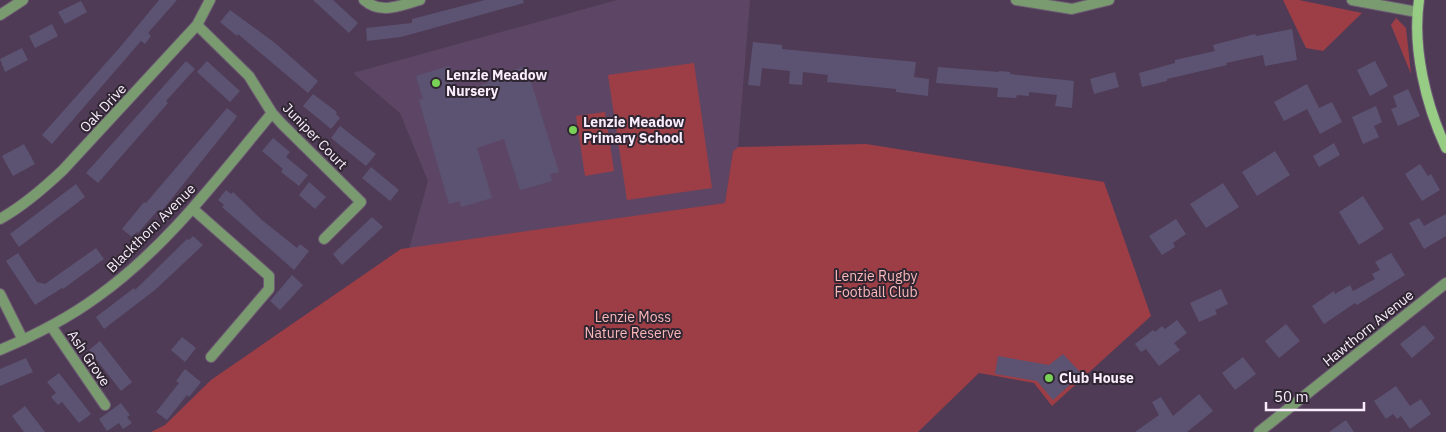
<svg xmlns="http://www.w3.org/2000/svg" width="1446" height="432" viewBox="0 0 1446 432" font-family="'IBM Plex Sans',sans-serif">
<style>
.built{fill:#5d4665}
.green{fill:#9d3e46}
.building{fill:#5c5372}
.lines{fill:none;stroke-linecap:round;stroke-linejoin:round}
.minor-casing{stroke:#6e5b74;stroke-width:12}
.tertiary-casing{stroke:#6e5b74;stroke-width:12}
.secondary-casing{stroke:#6e5b74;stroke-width:12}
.minor{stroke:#7a9b6f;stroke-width:10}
.tertiary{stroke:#7a9b6f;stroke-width:10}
.secondary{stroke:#97cc85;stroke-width:10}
.poi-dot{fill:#7ad157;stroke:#2f2632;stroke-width:2}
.labels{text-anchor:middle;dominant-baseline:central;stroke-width:4;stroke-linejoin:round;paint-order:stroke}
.poi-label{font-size:14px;font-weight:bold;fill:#f9edfd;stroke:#2f2632;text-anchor:start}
.street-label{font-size:14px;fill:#f9edfd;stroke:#2f2632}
.park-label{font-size:14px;fill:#fbb8b9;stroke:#2f2632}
</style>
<rect width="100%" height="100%" fill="#4f3b56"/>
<!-- built -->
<path class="built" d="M617 0H750L738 147 733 151 725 203 409 249 428 181 400 113 353 73Z"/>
<!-- green -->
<path class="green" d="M1283 0H1299L1362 13 1323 51 1306 48Z
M1396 18 1406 28 1411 74 1391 25Z
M694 63 712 188 627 200 608 75Z
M605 112 614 171 585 176 576 116Z
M866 144 1104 182 1151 316 1052 406 1034 383 979 373 918 432H151L165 425 211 380 401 249 725 203 733 151 738 147Z"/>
<!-- building -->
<path class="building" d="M159 0H177L148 33 151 36 145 44 141 41 52 144 42 135 121 46Z
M313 0H333L358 23 349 33Z
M485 0H523L524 3 401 37 367 41 366 28 412 23V19Z
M81 1 87 12 65 24 58 12Z
M230 10 275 43 318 81 308 93 238 34 237 36 220 22Z
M52 24 58 36 35 48 29 36Z
M1292 29 1297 60 1265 66 1263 55 1226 63 1227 65 1167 79V81L1142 87 1139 73 1175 63V60L1215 51 1213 45 1255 34 1256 36Z
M753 42 782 45V49L916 62 914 77 929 79 928 96 896 92V89L827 82 828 75 803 72 802 85 789 84 790 71 762 68 760 86 748 85Z
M22 48 28 60 5 72 0 59Z
M186 61 195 69 166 101 168 103 98 183 86 173Z
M207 61 240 91 230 102 197 72Z
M1375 61 1388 86 1370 96 1357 70Z
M449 66 456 89H458L459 92 488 83 486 79 526 66 559 172 550 174 552 181 520 190 504 139 477 148 492 198 461 207 460 201 449 204 419 100 423 99 416 76Z
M938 67 999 72V71L1010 72V74L1074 81 1072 108 1055 106 1057 95 1029 92V96L1017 95 1016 98 997 97 998 88 936 83Z
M1115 72 1119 87 1094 94 1090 79Z
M1307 84 1319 108 1332 102 1342 122 1320 134 1307 109 1284 121 1274 102Z
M1408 89 1420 116 1398 126 1391 109 1397 107 1393 96Z
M313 94 337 112 336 114 340 118 331 129 303 106Z
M1376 106 1382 122 1374 126 1379 137 1363 144 1352 117Z
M227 108 237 116 233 122 161 212 158 210 138 233 137 232 132 237 122 229 144 202 146 203Z
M340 126 376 154 366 166 331 138Z
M273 138 290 152 286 157 308 175 299 186 281 172 283 169 262 151Z
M1334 143 1340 155 1319 167 1313 156Z
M24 144 35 164 13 176 2 156Z
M1275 151 1290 175 1257 196 1242 172Z
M1420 164 1428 176 1431 174 1440 190 1422 201 1405 174Z
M371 167 399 190 390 201 362 178Z
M309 182 326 197 315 209 299 195Z
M1223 183 1239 207 1206 228 1190 204Z
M76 184 85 197 19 247 10 234Z
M226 190 231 194 233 192 262 220 297 248 300 244 309 251 294 270 222 207 224 205 218 200Z
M1363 196 1384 229 1359 245 1339 212Z
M1446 214V236L1424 249 1409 223 1419 218 1424 226Z
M372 217 383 227 342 265 333 254Z
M1176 219 1186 234 1173 243 1175 247 1162 255 1149 236Z
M193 236 203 245 155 290 104 329 96 317 134 288 135 290 187 239 189 240Z
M96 248 104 259 63 289 62 288 35 305 6 261 18 253 37 282 45 284Z
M1391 253 1405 275 1357 305 1355 303 1324 324 1312 306 1334 291 1335 294 1350 285 1353 291 1375 279 1372 274 1380 270 1375 262Z
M292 275 303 285 280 310 270 301Z
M1221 289 1228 304 1215 310 1217 314 1199 322 1190 303Z
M1177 320 1187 333 1174 343 1180 350 1159 366 1146 349 1141 352 1135 344 1153 330 1155 332 1162 326 1165 329Z
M1286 324 1300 341 1279 358 1265 341Z
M1424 325 1435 338 1412 358 1400 344Z
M182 337 196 348 185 362 171 350Z
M100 341 132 382 121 391 89 350Z
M1063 354 1082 374 1053 400 1037 381 995 374 998 356 1049 365Z
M1243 357 1256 374 1235 390 1222 373Z
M26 358 33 372 0 386V369Z
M185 369 201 382 189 397 187 395 167 420 156 412 179 383 176 381Z
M59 373 91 414 79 423 62 402 58 405 51 397 56 393 47 382Z
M1396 386 1410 406 1421 399 1431 414 1410 429 1401 416 1397 419 1393 414 1386 419 1374 401Z
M1199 394 1213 411 1187 432H1135L1159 415 1152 402 1161 397 1173 416Z
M121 403 130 415 127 417 132 423 123 429 119 423 107 431 99 419Z
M25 406 45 432H24L12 416Z
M1346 420 1354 432H1329Z"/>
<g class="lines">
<defs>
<path id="minor" d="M364 0C381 15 401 5 420 0
M1016 0 1072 9 1109 0
M1352 0 1417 12
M197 25 249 76 272 113 282 124 361 202 324 239
M193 209 269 276V289L211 357
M0 219C23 206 44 188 63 170L197 25 210 0
M0 294 23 340
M51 326 105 405
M0 350C33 336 67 319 97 297 166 248 218 178 272 113
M1259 432 1446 283"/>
<path id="tertiary" d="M0 15 23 0"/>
<path id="secondary" d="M1419 0C1412 48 1426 105 1446 148"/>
</defs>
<!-- minor casing -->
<use href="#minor" class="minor-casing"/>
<!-- tertiary casing -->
<use href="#tertiary" class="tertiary-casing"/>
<!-- secondary casing -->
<use href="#secondary" class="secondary-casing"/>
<!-- minor -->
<use href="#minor" class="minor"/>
<!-- tertiary -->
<use href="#tertiary" class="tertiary"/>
<!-- secondary -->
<use href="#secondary" class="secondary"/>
</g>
<!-- markers -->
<g class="poi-dot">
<circle cx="436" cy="83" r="5"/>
<circle cx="573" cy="130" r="5"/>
<circle cx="1049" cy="378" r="5"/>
</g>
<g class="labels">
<!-- poi labels -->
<g class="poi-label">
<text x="446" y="75">Lenzie Meadow<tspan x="446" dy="16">Nursery</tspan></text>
<text x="583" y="122">Lenzie Meadow<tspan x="583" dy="16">Primary School</tspan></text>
<text x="1059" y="378">Club House</text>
</g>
<!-- street labels -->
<g class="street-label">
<text transform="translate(103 108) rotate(-47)">Oak Drive</text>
<text transform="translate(315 136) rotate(46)">Juniper Court</text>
<text transform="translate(151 228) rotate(-45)">Blackthorn Avenue</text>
<text transform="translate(1368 328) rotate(-39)">Hawthorn Avenue</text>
<text transform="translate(89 358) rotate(56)">Ash Grove</text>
</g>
<!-- park labels -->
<g class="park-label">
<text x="876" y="276">Lenzie Rugby<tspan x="876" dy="16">Football Club</tspan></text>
<text x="633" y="317">Lenzie Moss<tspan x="633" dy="16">Nature Reserve</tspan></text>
</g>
</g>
<!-- scale -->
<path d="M1266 402v8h98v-8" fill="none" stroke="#f9edfd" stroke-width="2.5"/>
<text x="1274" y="402" font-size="15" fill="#f9edfd" stroke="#2f2632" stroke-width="4" paint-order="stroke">50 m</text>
</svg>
